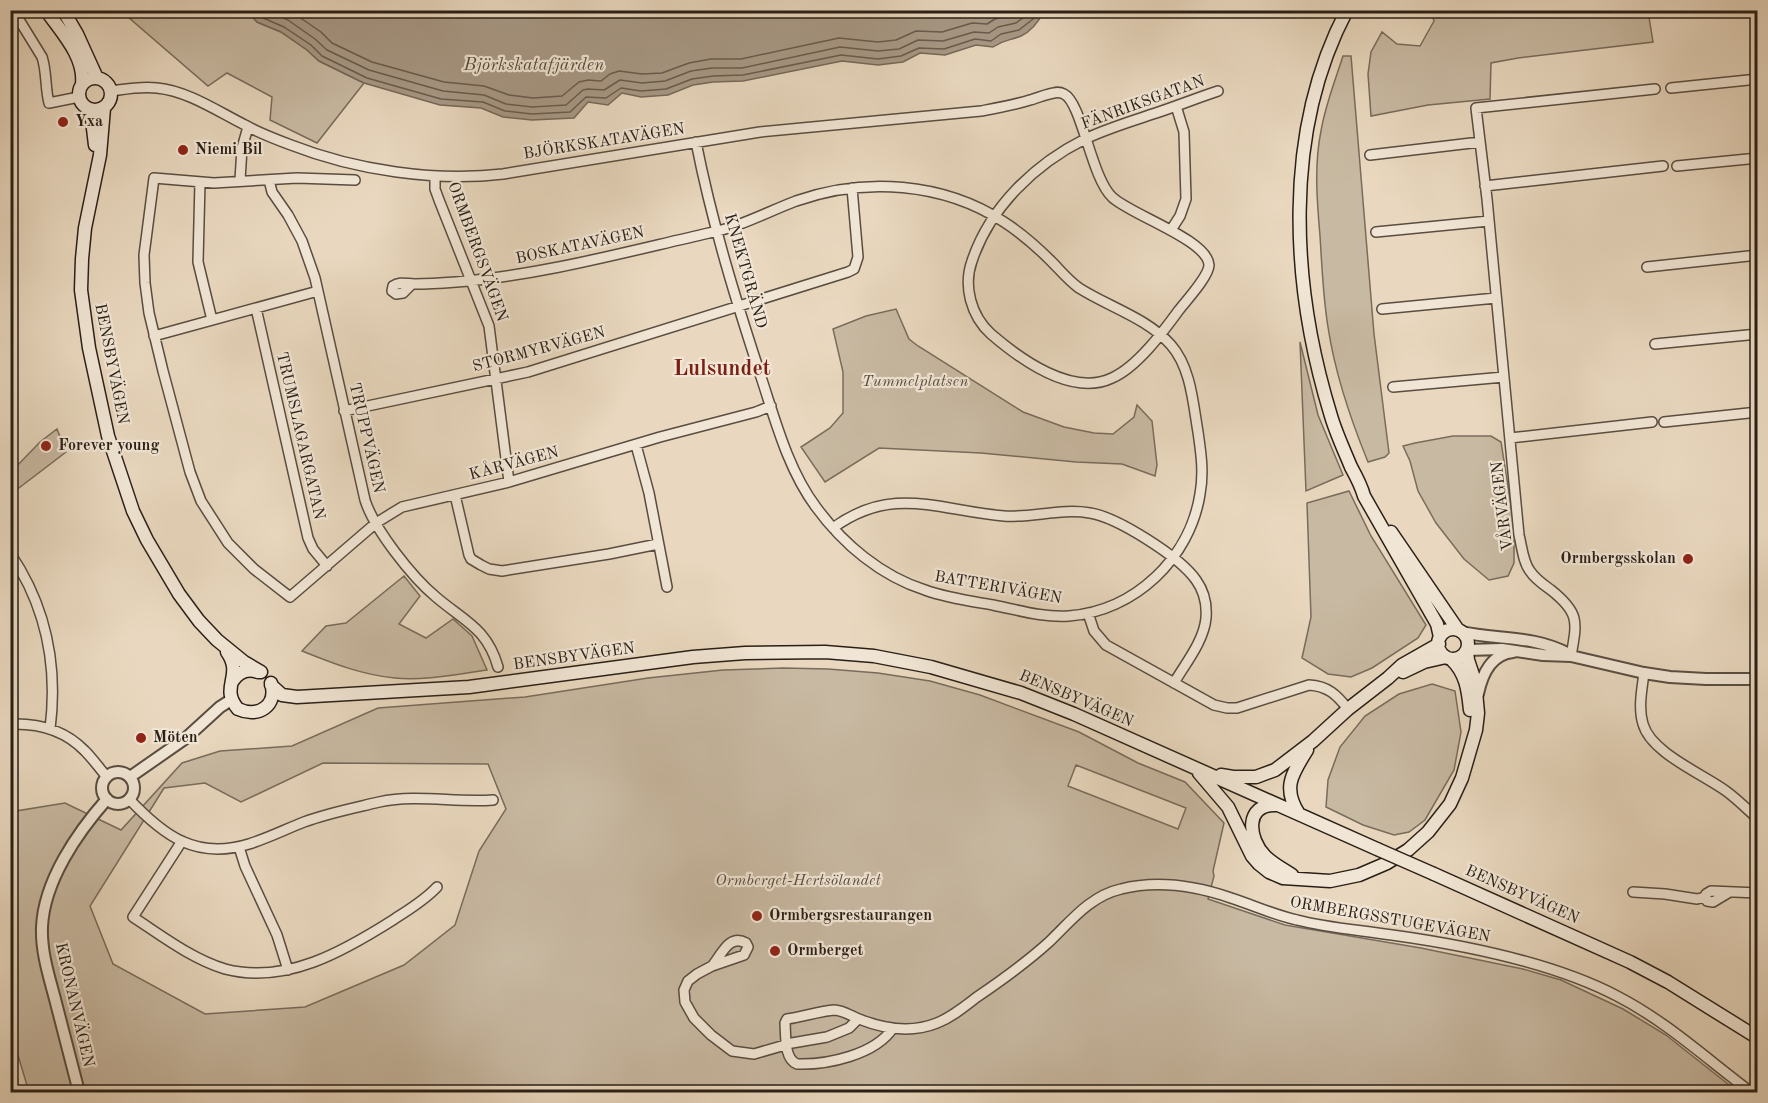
<svg xmlns="http://www.w3.org/2000/svg" width="1768" height="1103" viewBox="0 0 1768 1103" font-family="'Old Standard TT',serif">
<style>
.green{fill:#c8b9a2;stroke:#786c5c;stroke-width:1.5;fill-rule:evenodd}
.water{fill:#a89986;stroke:#75685a;stroke-width:1.5}
.lines{fill:none;stroke-linecap:round;stroke-linejoin:round}
.shore{stroke:#685c4e;stroke-width:1.5}
.minor-casing{stroke:#594d41;stroke-width:12}
.tertiary-casing{stroke:#594d41;stroke-width:14}
.secondary-casing{stroke:#291f17;stroke-width:15}
.minor{stroke:#f1e6d5;stroke-width:9}
.tertiary{stroke:#f1e6d5;stroke-width:10}
.secondary{stroke:#f1e6d5;stroke-width:12}
.secondary-bridge-casing{stroke:#291f17;stroke-width:15;stroke-linecap:butt}
.secondary-bridge{stroke:#f1e6d5;stroke-width:12}
.poi-dot{fill:#8f2418;stroke:#f1e6d5;stroke-width:2}
.labels{text-anchor:middle;dominant-baseline:central;stroke-width:4.5;stroke-linejoin:round;paint-order:stroke}
.street-label{font-size:16px;fill:#291f17;stroke:#f1e6d5}
.poi-label{font-size:16px;font-weight:bold;fill:#291f17;stroke:#f1e6d5;text-anchor:start}
.park-label{font-size:16px;font-style:italic;fill:#594d41;stroke:#f1e6d5}
.water-label{font-size:18px;font-style:italic;fill:#554a3e;stroke:#f1e6d5}
.district-label{font-size:22px;font-weight:bold;fill:#7a1f14;stroke:#f1e6d5}
</style>
<rect width="100%" height="100%" fill="#e9d8bf"/>
<filter id="stains"><feTurbulence type="fractalNoise" baseFrequency=".00333" numOctaves="4"/><feColorMatrix values="0 0 0 0 .2 0 0 0 0 .09 0 0 0 0 .02 0 0 0 .5 -.17"/></filter>
<radialGradient id="worn" r=".72"><stop offset=".6" stop-color="#630" stop-opacity="0"/><stop offset="1" stop-color="#630" stop-opacity=".3"/></radialGradient>
<!-- green -->
<path class="green" d="M121 11H247L257 22 281 32 307 50 319 61 364 83 317 143 270 120 272 97 227 73 208 86Z
M1431 11H1648L1653 42 1518 58 1491 63 1490 99 1428 105 1371 116 1368 74 1371 52 1382 32 1397 44 1420 46 1434 21Z
M1343 56H1351L1374 334 1389 453 1385 457 1368 462C1350 418 1335 374 1328 327 1323 297 1322 266 1320 236 1317 201 1314 165 1321 131 1325 106 1335 81 1343 56Z
M896 309 909 339 918 346 1023 412 1064 427 1094 433 1113 434 1134 417 1137 405 1152 421 1157 465 1155 476 1122 464 1076 462 981 453 879 448 825 482 801 447 830 428 843 413V372L833 329 866 316Z
M1300 342 1318 415 1343 475 1306 491Z
M57 429 66 452 11 494V472L40 442Z
M1453 436H1491L1501 442 1514 524V563L1508 576 1489 580 1464 559 1436 523 1418 491 1410 461 1403 446 1415 443Z
M1349 491 1371 536 1426 625 1418 638 1372 668 1351 677 1328 674 1302 658 1311 617 1307 503Z
M404 576 420 596 399 624 426 638 453 619 472 636 487 670C457 674 425 681 395 678 362 675 332 663 302 651L326 626 346 623Z
M783 668 828 669 878 673 930 681 980 695 1079 732 1138 763 1185 782 1224 823 1213 871 1214 876 1208 899 1285 925 1421 948 1523 969 1561 980 1623 1009 1666 1035 1738 1092H29L11 1032 10 812 65 803 121 830 182 763 220 751 292 746 378 708 525 697 648 678 723 670ZM323 763 488 764 506 809 479 851 455 925 404 965 305 1007 205 1014 113 964 90 906 164 788 205 783 241 802ZM1076 765 1186 808 1178 829 1068 786Z
M1432 684 1455 691 1461 732 1454 770 1425 820 1409 832 1394 835 1363 825 1326 807 1328 780 1340 747 1365 716 1399 694Z"/>
<!-- water -->
<path class="water" d="M247 11H1044C1039 21 1032 31 1021 36 1009 41 1005 39 993 47L976 45 945 55 920 53 903 62 878 65 842 61 743 81 713 82 693 85 668 95 641 97 622 93 608 105 588 102 574 118 532 120 503 117 481 108 440 105 364 83 319 61 307 50 281 32 257 22Z"/>
<g class="lines">
<!-- shore -->
<path class="shore" d="M255 10 261 17 284 27 311 45 322 56 367 78 441 99 483 102 505 111 532 114 570 112 586 97 606 98 621 88 641 91 666 89 692 79 713 76 743 75 841 55 878 59 901 56 919 48 944 49 975 39 991 41 1001 34 1019 30 1033 19 1037 10
M265 10 288 20 315 39 327 50 369 70 443 91 484 95 506 104 532 107 566 105 583 90 588 89 604 90 620 80 642 83 665 81 691 71 712 68H742L840 47 878 51 899 49 918 40 943 41 974 32 989 33 998 27 1016 23 1027 15 1029 10
M289 10 321 32 332 43 372 62 444 82 484 86 509 95 533 98 562 96 579 82 588 80 601 81 610 74 619 71 642 74 662 73 689 63 711 59H741L839 38 878 42 896 40 916 31 942 32 972 23 987 24 995 19 1012 15 1018 10"/>
<defs>
<path id="minor" d="M13 10 42 57C47 72 45 88 49 103L79 97
M1671 88 1758 79
M111 91C126 89 141 86 157 88 188 91 217 111 245 125 259 133 275 139 291 145 355 170 435 182 503 174L760 132 981 111C997 108 1014 105 1030 100 1038 98 1046 94 1054 93 1057 92 1060 92 1064 94 1082 103 1091 177 1112 197 1129 214 1208 240 1209 265 1209 276 1186 301 1179 310 1163 332 1137 367 1112 378 1072 397 1020 359 991 334 971 316 963 286 972 261 990 207 1035 164 1085 139 1108 128 1132 121 1156 113 1177 106 1197 98 1218 91
M1370 155 1480 142
M1677 166 1758 158
M435 176V189L439 200 489 326 509 482
M240 180 242 148 248 127
M269 180 272 192 288 215 302 241 315 278 365 500C374 529 412 577 436 597 464 621 487 628 498 667
M355 180 297 178 214 183 154 178 144 255 145 283 149 313 163 371 190 472 201 501 228 543 254 569 290 597 376 523 402 507 509 482 660 437 756 412 771 406
M200 182 198 262 212 320
M1485 186 1663 166
M1171 230 1180 216 1186 199 1184 132 1176 106
M1376 232 1489 221
M1647 267 1758 255
M412 284 403 293 396 294 392 291 393 286C400 281 406 284 415 284 428 284 443 283 456 282 542 275 625 252 709 233 740 227 767 212 796 201 864 177 943 182 1004 222 1021 233 1037 247 1051 261 1060 270 1069 281 1079 288 1109 307 1147 318 1171 345 1191 368 1193 403 1198 432 1201 453 1204 473 1200 494 1190 558 1135 611 1069 616 1044 618 1018 610 993 605 970 601 947 598 925 590 881 576 843 544 816 507 789 471 776 423 762 380 736 301 712 223 696 142
M256 308 308 538 313 549 327 566
M1382 309 1496 298
M154 336 318 291
M1655 344 1758 334
M1393 387 1504 377
M344 411 528 372 848 272 854 269 858 257 852 188
M1664 422 1758 412
M1510 438 1652 422
M636 445 649 493 667 587
M455 495 469 555 471 559 481 565 489 569 502 571 609 554 658 544
M833 528C893 484 940 511 1004 516 1032 518 1061 508 1090 513 1117 517 1180 557 1196 580 1204 591 1207 605 1206 618 1204 641 1185 664 1174 683
M10 553C46 606 58 666 50 729
M1088 613 1094 631 1106 645 1214 705 1227 708H1237L1309 685C1328 686 1337 695 1348 709
M1571 656C1577 622 1580 613 1551 590 1544 585 1535 579 1530 571 1523 562 1522 547 1519 535L1487 199 1476 108 1655 89
M1644 673C1642 689 1638 708 1643 724 1651 753 1703 774 1726 791 1737 799 1747 809 1758 819
M10 724C38 723 65 730 85 751 93 759 99 768 107 777
M129 799C164 836 196 860 249 844 268 838 286 829 304 822 328 813 354 808 379 802 417 794 455 803 493 800
M182 841 133 917C162 936 192 959 225 969 286 985 344 951 393 920 408 910 424 901 437 887
M239 847 245 866 277 935 288 970
M1633 892 1665 894 1697 899 1705 897
M1728 893 1713 902 1707 901 1705 897 1706 894 1711 891 1758 893
M712 966C721 956 729 933 746 943L748 947 744 955 712 966 697 974 688 981 684 990 685 1002 694 1018 711 1035 732 1051 754 1054 792 1043 827 1037 849 1028 858 1019
M893 1028C875 1055 827 1065 797 1064 784 1059 786 1036 785 1023L787 1019C801 1017 821 1011 834 1010 843 1010 851 1016 859 1019 884 1029 912 1033 937 1023 952 1017 964 1007 977 997 1002 980 1027 962 1049 942 1071 921 1090 896 1121 889 1157 880 1196 886 1231 898 1253 905 1274 915 1297 920 1328 928 1360 930 1392 935 1464 945 1552 962 1617 996 1666 1021 1708 1060 1751 1092"/>
<path id="tertiary" d="M1461 632C1499 640 1533 635 1569 654
M1467 650 1502 649 1543 655 1571 656 1644 673 1670 677 1706 679H1758
M1478 694C1482 674 1492 654 1513 652
M102 788a16 16 0 1 1 32 0a16 16 0 1 1-32 0Z
M130 777 186 738 220 707 231 700
M79 1092C71 1061 63 1030 55 999 49 976 41 952 42 927 44 881 77 833 107 799"/>
<path id="secondary" d="M46 10C61 32 85 56 82 84
M63 10 77 34 97 78
M1347 10C1282 133 1291 286 1331 416 1336 433 1344 450 1351 467 1356 476 1361 485 1364 496L1437 624 1440 637
M79 94a16 16 0 1 1 32 0a16 16 0 1 1-32 0Z
M104 108 100 155 85 228 82 259 81 290 89 348 108 436 133 511 147 540 179 594 199 621 217 640 244 662 261 672
M87 109 92 120 95 145
M1391 532 1458 630
M1438 644a15 15 0 1 1 30 0a15 15 0 1 1-30 0Z
M227 652C244 676 219 687 238 709 258 718 278 706 271 683
M1451 659C1466 673 1468 690 1470 710
M1403 672 1424 662 1446 657
M232 682C238 672 247 668 258 672
M271 685 282 695 297 697 469 687 693 657 745 653 825 652 874 656 931 667 1021 693 1074 714 1377 849
M1199 773 1228 807 1252 856 1259 864 1269 872 1283 878 1330 881 1359 875 1387 863 1408 850 1428 832 1450 804 1462 778 1476 730 1478 713 1475 681 1468 660 1467 651
M1221 775 1233 777H1256L1275 770 1313 741 1348 709 1388 678 1402 665 1439 644
M1277 805C1244 803 1248 839 1265 856 1273 864 1283 869 1292 875
M1299 814C1282 788 1292 774 1307 750
M1434 874 1630 962 1668 982 1758 1038"/>
</defs>
<!-- minor casing -->
<use href="#minor" class="minor-casing"/>
<!-- tertiary casing -->
<use href="#tertiary" class="tertiary-casing"/>
<!-- secondary casing -->
<use href="#secondary" class="secondary-casing"/>
<!-- minor -->
<use href="#minor" class="minor"/>
<!-- tertiary -->
<use href="#tertiary" class="tertiary"/>
<!-- secondary -->
<use href="#secondary" class="secondary"/>
<defs>
<path id="secondary-bridge" d="M1377 849 1434 874"/>
</defs>
<!-- secondary-bridge casing -->
<use href="#secondary-bridge" class="secondary-bridge-casing"/>
<!-- secondary-bridge -->
<use href="#secondary-bridge" class="secondary-bridge"/>
</g>
<!-- markers -->
<g class="poi-dot">
<circle cx="63" cy="122" r="6"/>
<circle cx="183" cy="150" r="6"/>
<circle cx="46" cy="446" r="6"/>
<circle cx="1688" cy="559" r="6"/>
<circle cx="141" cy="738" r="6"/>
<circle cx="757" cy="916" r="6"/>
<circle cx="775" cy="951" r="6"/>
</g>
<g class="labels">
<!-- street labels -->
<g class="street-label">
<text transform="translate(1143 103) rotate(-20)">FÄNRIKSGATAN</text>
<text transform="translate(604 142) rotate(-9)">BJÖRKSKATAVÄGEN</text>
<text transform="translate(580 246) rotate(-12)">BOSKATAVÄGEN</text>
<text transform="translate(477 252) rotate(70)">ORMBERGSVÄGEN</text>
<text transform="translate(745 271) rotate(74)">KNEKTGRÄND</text>
<text transform="translate(539 350) rotate(-15)">STORMYRVÄGEN</text>
<text transform="translate(111 364) rotate(79)">BENSBYVÄGEN</text>
<text transform="translate(300 436) rotate(77)">TRUMSLAGARGATAN</text>
<text transform="translate(366 438) rotate(77)">TRUPPVÄGEN</text>
<text transform="translate(514 464) rotate(-15)">KÅRVÄGEN</text>
<text transform="translate(1503 506) rotate(-97)">VÅRVÄGEN</text>
<text transform="translate(998 588) rotate(10)">BATTERIVÄGEN</text>
<text transform="translate(574 657) rotate(-8)">BENSBYVÄGEN</text>
<text transform="translate(1076 699) rotate(23)">BENSBYVÄGEN</text>
<text transform="translate(1522 895) rotate(24)">BENSBYVÄGEN</text>
<text transform="translate(1390 920) rotate(10)">ORMBERGSSTUGEVÄGEN</text>
<text transform="translate(74 1005) rotate(77)">KRONANVÄGEN</text>
</g>
<!-- poi labels -->
<g class="poi-label">
<text x="75" y="122">Yxa</text>
<text x="195" y="150">Niemi Bil</text>
<text x="58" y="446">Forever young</text>
<text x="1676" y="559" text-anchor="end">Ormbergsskolan</text>
<text x="153" y="738">Möten</text>
<text x="769" y="916">Ormbergsrestaurangen</text>
<text x="787" y="951">Ormberget</text>
</g>
<!-- park labels -->
<g class="park-label">
<text x="915" y="382">Tummelplatsen</text>
<text x="798" y="881">Ormberget-Hertsölandet</text>
</g>
<!-- water labels -->
<g class="water-label">
<text x="534" y="65">Björkskatafjärden</text>
</g>
<!-- district labels -->
<g class="district-label">
<text x="722" y="369">Lulsundet</text>
</g>
</g>
<!-- margin -->
<rect width="1768" height="1103" fill="none" stroke="#e9d8bf" stroke-width="36"/>
<rect x="12" y="12" width="1744" height="1079" fill="none" stroke="#291f17" stroke-width="3"/>
<rect x="18" y="18" width="1732" height="1067" fill="none" stroke="#291f17" stroke-width="1.5"/>
<rect width="100%" height="100%" filter="url(#stains)"/>
<rect width="100%" height="100%" fill="url(#worn)"/>
</svg>
